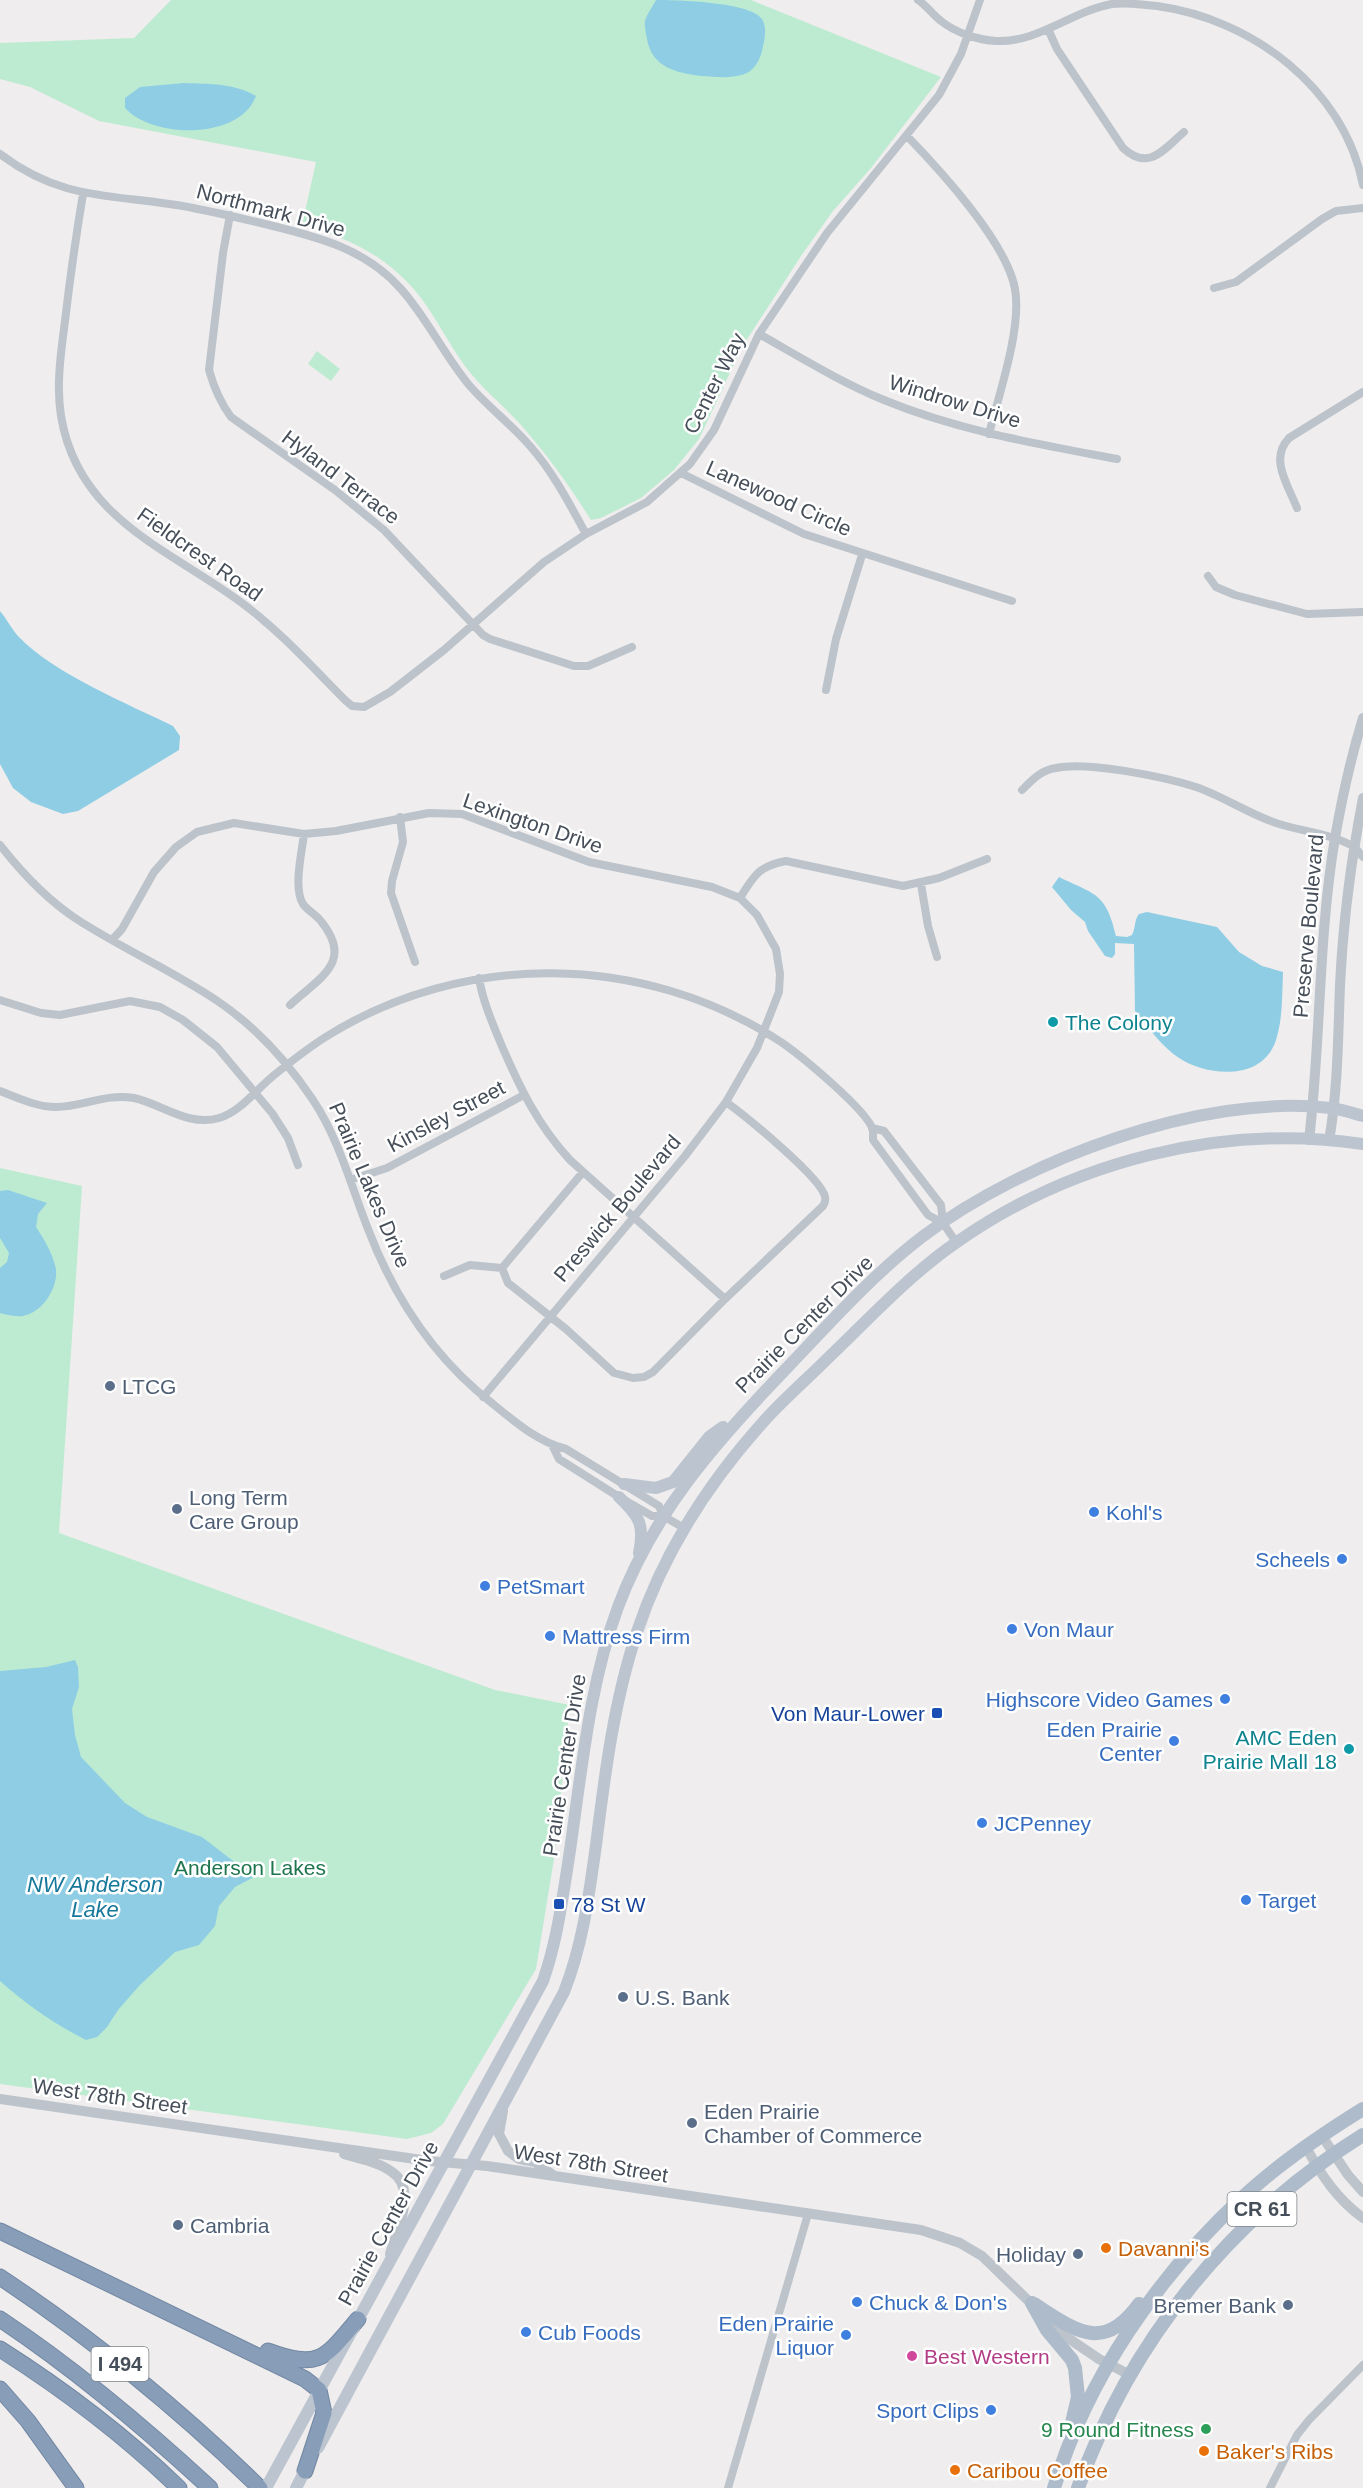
<svg xmlns="http://www.w3.org/2000/svg" width="1363" height="2488" viewBox="0 0 1363 2488" font-family="Helvetica,sans-serif">
<style>
.green{fill:#bdebd1}
.water{fill:#8ecde4}
.lines{fill:none;stroke-linecap:round;stroke-linejoin:round}
.motorway-casing{stroke:#7388a4;stroke-width:17}
.minor{stroke:#bcc3cb;stroke-width:8}
.tertiary{stroke:#bcc3cb;stroke-width:10}
.secondary{stroke:#bcc4d0;stroke-width:12}
.primary{stroke:#aebbca;stroke-width:14}
.motorway{stroke:#889db8;stroke-width:15}
.culture-dot{fill:#0f9aa8;stroke:#fff;stroke-width:2}
.service-dot{fill:#5c6f8a;stroke:#fff;stroke-width:2}
.shop-dot{fill:#3f7fe0;stroke:#fff;stroke-width:2}
.transit-dot{fill:#1a4fb4;stroke:#fff;stroke-width:2}
.food-dot{fill:#e8710a;stroke:#fff;stroke-width:2}
.hotel-dot{fill:#d1479c;stroke:#fff;stroke-width:2}
.leisure-dot{fill:#2e9e5b;stroke:#fff;stroke-width:2}
.labels{text-anchor:middle;dominant-baseline:central;stroke-width:5;stroke-linejoin:round;paint-order:stroke}
.shield{fill:#fff;stroke:#7e848b;stroke-width:1.5}
.shield-label{font-size:20px;font-weight:bold;fill:#464f59}
.street-label{font-size:21px;fill:#464f59;stroke:#fff}
.culture-label{font-size:21px;fill:#0d838f;stroke:#fff;text-anchor:start}
.service-label{font-size:21px;fill:#4e5e75;stroke:#fff;text-anchor:start}
.shop-label{font-size:21px;fill:#366cbe;stroke:#fff;text-anchor:start}
.transit-label{font-size:21px;fill:#164399;stroke:#fff;text-anchor:end}
.park-label{font-size:21px;fill:#1d744d;stroke:#fff}
.food-label{font-size:21px;fill:#c56008;stroke:#fff;text-anchor:start}
.hotel-label{font-size:21px;fill:#b23c85;stroke:#fff;text-anchor:start}
.leisure-label{font-size:21px;fill:#27864d;stroke:#fff;text-anchor:end}
.water-label{font-size:22px;font-style:italic;fill:#17789b;stroke:#fff}
</style>
<rect width="100%" height="100%" fill="#efeded"/>
<!-- green -->
<path class="green" d="M171 0H751L941 77 871 168 833 211 801 256 742 347 699 439 674 470 641 498 601 518 591 520C569 485 548 456 521 425 506 408 488 394 473 376 450 349 435 312 411 286 381 253 345 237 302 225L316 162 99 121 30 87 0 79V43L134 38Z
M317 351 340 369 331 381 308 364Z
M0 1168 82 1186 59 1533 495 1690 570 1705 554 1859 536 1969 443 2124 431 2133 407 2139 0 2084Z"/>
<!-- water -->
<path class="water" d="M656 0C678 0 750 2 762 19 767 27 765 38 763 46 762 55 756 69 747 73 733 79 717 77 702 76 677 73 652 68 647 39 646 33 644 26 645 21 647 14 653 6 656 0Z
M184 83C209 84 234 83 256 96 240 140 153 139 125 108V98L140 87Z
M0 611C7 619 12 630 19 637 53 673 128 704 173 726L180 736 179 750 78 811 63 814 31 802 13 788 0 764Z
M1059 877C1096 895 1106 893 1116 936L1127 937 1132 935C1136 927 1134 920 1139 914L1147 912 1217 927 1239 952 1262 966 1283 972C1282 994 1283 1018 1276 1040 1263 1081 1208 1077 1179 1058 1162 1047 1148 1027 1135 1011L1134 944 1115 943V954L1112 958 1105 956 1088 931 1085 922 1071 910 1052 887Z
M8 1190 47 1203 38 1214 36 1227C44 1239 53 1254 56 1269 58 1288 43 1312 23 1316 17 1317 7 1315 0 1313V1268L7 1262 9 1253 0 1238V1191Z
M75 1660 78 1667 79 1687 72 1709 75 1735 81 1757 125 1803 147 1817 202 1837 254 1877 235 1887 219 1906 215 1926 199 1945 175 1952 139 1986 118 2010 107 2027 97 2037 86 2040C54 2024 26 2004 0 1981V1671L46 1667Z"/>
<g class="lines">
<defs>
<path id="motorway" d="M0 2231 305 2379 319 2390 324 2413 305 2471
M0 2277C93 2339 180 2410 260 2488
M0 2319C75 2369 144 2427 210 2488
M0 2349C63 2389 125 2436 179 2488
M268 2351C320 2370 325 2358 358 2319
M0 2389 28 2421 76 2488"/>
</defs>
<!-- motorway casing -->
<use href="#motorway" class="motorway-casing"/>
<!-- minor -->
<path class="minor" d="M918 0C927 6 933 15 941 21 956 33 978 40 996 41 1038 43 1072 11 1112 4 1127 2 1142 5 1157 6 1252 19 1344 88 1363 185
M1048 29 1057 49 1123 148C1149 172 1164 149 1184 132
M907 136C940 170 1007 243 1015 289 1022 328 999 394 989 434
M0 154C66 204 118 193 193 208 219 213 244 219 269 225 318 237 366 249 401 289 427 318 444 355 469 385 488 407 511 424 530 446 553 472 569 503 586 534
M83 194C76 236 70 278 65 321 61 352 56 385 61 416 78 519 169 549 242 603 280 631 312 667 345 700L352 706 364 707 390 692 444 650 544 562 586 534 647 502 690 464 714 430 759 334 827 233 939 95 961 54 980 0
M230 215 223 253 209 370C214 388 220 402 231 417L335 490 384 530 483 635 490 639 574 666H588L632 647
M1214 288 1236 282 1322 219 1336 211 1363 208
M759 334C800 357 840 382 884 400 959 431 1038 444 1117 459
M681 473 804 534 1012 601
M1297 508C1288 485 1269 459 1289 438L1363 392
M1208 576 1216 587 1235 595 1307 614 1363 612
M826 690 836 639 862 555
M1022 790C1032 780 1041 770 1056 768 1087 761 1165 777 1196 787 1225 797 1250 815 1279 824 1301 831 1336 835 1354 847 1357 849 1360 854 1363 857
M400 817 403 842 392 881 391 893 415 962
M0 845C22 873 47 900 78 920 123 949 171 970 216 1000 255 1026 287 1061 313 1100 339 1139 351 1186 368 1229 394 1297 435 1359 493 1404 515 1422 538 1442 566 1449L659 1506 663 1516
M921 884 928 926 937 957
M740 898C754 875 759 866 786 861L903 886 939 878 987 859
M112 940 122 929 154 872 176 847 197 832 234 823 304 834 336 831 429 813 462 814 589 862 712 887 740 898 757 915 776 949 780 974 779 992 757 1048 726 1102 685 1156 483 1397
M479 978C483 1002 492 1022 501 1044 520 1088 537 1124 570 1160L725 1299
M0 1000 41 1013 60 1015 130 1001 160 1007 183 1020 217 1047 272 1113 288 1138 298 1165
M290 1005C320 977 355 962 320 920 315 914 307 910 303 904 293 888 302 852 304 834
M0 1091C18 1098 37 1107 56 1107 83 1107 106 1093 134 1098 162 1104 188 1127 219 1118 240 1112 256 1090 273 1076 289 1063 307 1049 324 1038 463 950 643 952 781 1042 800 1055 867 1110 873 1130 873 1133 873 1137 873 1140L928 1215 943 1223 956 1242
M872 1128 884 1131 941 1205 943 1223
M583 1172 502 1268 508 1283 566 1329 614 1373 633 1378 644 1377 653 1372 725 1299 823 1206C825 1203 826 1201 825 1197 822 1178 744 1115 726 1102
M350 1180 387 1168 524 1095
M444 1276 470 1265 502 1268
M552 1445 559 1459 619 1497 652 1516H663L684 1528
M728 2488 808 2214
M1270 2488 1297 2435 1309 2420 1363 2365"/>
<!-- tertiary -->
<path class="tertiary" d="M1309 1140C1321 1040 1318 938 1335 838 1342 798 1351 757 1363 718
M1329 1141C1338 1089 1338 1037 1340 985 1343 922 1351 860 1363 798
M0 2099 429 2161 487 2166 921 2230 960 2243 982 2256 1065 2336 1099 2359 1130 2375
M503 2111 499 2134 508 2151 519 2159 535 2162 553 2175
M1322 2136 1348 2175 1363 2192
M1306 2147C1321 2175 1337 2199 1363 2218
M344 2154C360 2159 379 2162 392 2172 418 2189 397 2230 390 2254"/>
<!-- secondary -->
<path class="secondary" d="M624 1484 656 1488 673 1482 709 1437 723 1427
M619 1497C639 1516 645 1524 639 1553
M318 2448 564 1992C583 1944 589 1895 596 1845 605 1773 614 1701 637 1632 663 1553 709 1482 765 1420 784 1399 806 1380 826 1360 868 1320 909 1275 957 1242 1073 1161 1222 1123 1363 1144
M266 2488 543 1981C556 1944 561 1908 567 1870 581 1781 587 1691 618 1607 653 1513 715 1443 783 1372 827 1326 871 1276 922 1237 1024 1160 1202 1093 1330 1108 1341 1109 1352 1113 1363 1116
M296 2488 309 2463"/>
<!-- primary -->
<path class="primary" d="M1032 2303 1047 2330 1072 2360 1075 2368 1078 2397 1071 2427
M1034 2304C1075 2330 1103 2354 1139 2304
M1054 2488C1087 2378 1158 2276 1242 2198 1278 2164 1321 2135 1363 2109
M1078 2488C1130 2341 1231 2217 1363 2135"/>
<!-- motorway -->
<use href="#motorway" class="motorway"/>
</g>
<!-- markers -->
<g class="culture-dot">
<circle cx="1053" cy="1022" r="6"/>
<circle cx="1349" cy="1749" r="6"/>
</g>
<g class="service-dot">
<circle cx="110" cy="1386" r="6"/>
<circle cx="177" cy="1509" r="6"/>
<circle cx="623" cy="1997" r="6"/>
<circle cx="692" cy="2123" r="6"/>
<circle cx="178" cy="2225" r="6"/>
<circle cx="1078" cy="2254" r="6"/>
<circle cx="1288" cy="2305" r="6"/>
</g>
<g class="shop-dot">
<circle cx="1094" cy="1512" r="6"/>
<circle cx="1342" cy="1559" r="6"/>
<circle cx="485" cy="1586" r="6"/>
<circle cx="1012" cy="1629" r="6"/>
<circle cx="550" cy="1636" r="6"/>
<circle cx="1225" cy="1699" r="6"/>
<circle cx="1174" cy="1741" r="6"/>
<circle cx="982" cy="1823" r="6"/>
<circle cx="1246" cy="1900" r="6"/>
<circle cx="857" cy="2302" r="6"/>
<circle cx="526" cy="2332" r="6"/>
<circle cx="846" cy="2335" r="6"/>
<circle cx="991" cy="2410" r="6"/>
</g>
<g class="transit-dot">
<rect x="931" y="1707" width="12" height="12" rx="3"/>
<rect x="553" y="1898" width="12" height="12" rx="3"/>
</g>
<g class="food-dot">
<circle cx="1106" cy="2248" r="6"/>
<circle cx="1204" cy="2451" r="6"/>
<circle cx="955" cy="2470" r="6"/>
</g>
<circle class="hotel-dot" cx="912" cy="2356" r="6"/>
<circle class="leisure-dot" cx="1206" cy="2429" r="6"/>
<g class="labels">
<!-- shield labels -->
<g class="shield">
<rect x="1227.5" y="2192" width="69" height="34" rx="4.5"/>
<rect x="91.5" y="2347" width="57" height="34" rx="4.5"/>
</g>
<g class="shield-label">
<text x="1262" y="2209">CR 61</text>
<text x="120" y="2364">I 494</text>
</g>
<!-- street labels -->
<g class="street-label">
<text transform="translate(271 210) rotate(15)">Northmark Drive</text>
<text transform="translate(714 383) rotate(-63)">Center Way</text>
<text transform="translate(955 401) rotate(17)">Windrow Drive</text>
<text transform="translate(341 477) rotate(37)">Hyland Terrace</text>
<text transform="translate(779 498) rotate(24)">Lanewood Circle</text>
<text transform="translate(200 554) rotate(35)">Fieldcrest Road</text>
<text transform="translate(533 823) rotate(19)">Lexington Drive</text>
<text transform="translate(1308 926) rotate(-85)">Preserve Boulevard</text>
<text transform="translate(446 1116) rotate(-28)">Kinsley Street</text>
<text transform="translate(370 1185) rotate(67)">Prairie Lakes Drive</text>
<text transform="translate(617 1208) rotate(-50)">Preswick Boulevard</text>
<text transform="translate(804 1324) rotate(-45)">Prairie Center Drive</text>
<text transform="translate(564 1765) rotate(-81)">Prairie Center Drive</text>
<text transform="translate(110 2096) rotate(8)">West 78th Street</text>
<text transform="translate(591 2163) rotate(9)">West 78th Street</text>
<text transform="translate(388 2223) rotate(-61)">Prairie Center Drive</text>
</g>
<!-- culture labels -->
<g class="culture-label">
<text x="1065" y="1022">The Colony</text>
<text x="1337" y="1737" text-anchor="end">AMC Eden<tspan x="1337" dy="24">Prairie Mall 18</tspan></text>
</g>
<!-- service labels -->
<g class="service-label">
<text x="122" y="1386">LTCG</text>
<text x="189" y="1497">Long Term<tspan x="189" dy="24">Care Group</tspan></text>
<text x="635" y="1997">U.S. Bank</text>
<text x="704" y="2111">Eden Prairie<tspan x="704" dy="24">Chamber of Commerce</tspan></text>
<text x="190" y="2225">Cambria</text>
<text x="1066" y="2254" text-anchor="end">Holiday</text>
<text x="1276" y="2305" text-anchor="end">Bremer Bank</text>
</g>
<!-- shop labels -->
<g class="shop-label">
<text x="1106" y="1512">Kohl's</text>
<text x="1330" y="1559" text-anchor="end">Scheels</text>
<text x="497" y="1586">PetSmart</text>
<text x="1024" y="1629">Von Maur</text>
<text x="562" y="1636">Mattress Firm</text>
<text x="1213" y="1699" text-anchor="end">Highscore Video Games</text>
<text x="1162" y="1729" text-anchor="end">Eden Prairie<tspan x="1162" dy="24">Center</tspan></text>
<text x="994" y="1823">JCPenney</text>
<text x="1258" y="1900">Target</text>
<text x="869" y="2302">Chuck &amp; Don's</text>
<text x="834" y="2323" text-anchor="end">Eden Prairie<tspan x="834" dy="24">Liquor</tspan></text>
<text x="538" y="2332">Cub Foods</text>
<text x="979" y="2410" text-anchor="end">Sport Clips</text>
</g>
<!-- transit labels -->
<g class="transit-label">
<text x="925" y="1713">Von Maur-Lower</text>
<text x="571" y="1904" text-anchor="start">78 St W</text>
</g>
<!-- park labels -->
<g class="park-label">
<text x="250" y="1867">Anderson Lakes</text>
</g>
<!-- food labels -->
<g class="food-label">
<text x="1118" y="2248">Davanni's</text>
<text x="1216" y="2451">Baker's Ribs</text>
<text x="967" y="2470">Caribou Coffee</text>
</g>
<!-- hotel labels -->
<g class="hotel-label">
<text x="924" y="2356">Best Western</text>
</g>
<!-- leisure labels -->
<g class="leisure-label">
<text x="1194" y="2429">9 Round Fitness</text>
</g>
<!-- water labels -->
<g class="water-label">
<text x="95" y="1884">NW Anderson<tspan x="95" dy="25">Lake</tspan></text>
</g>
</g>
</svg>
